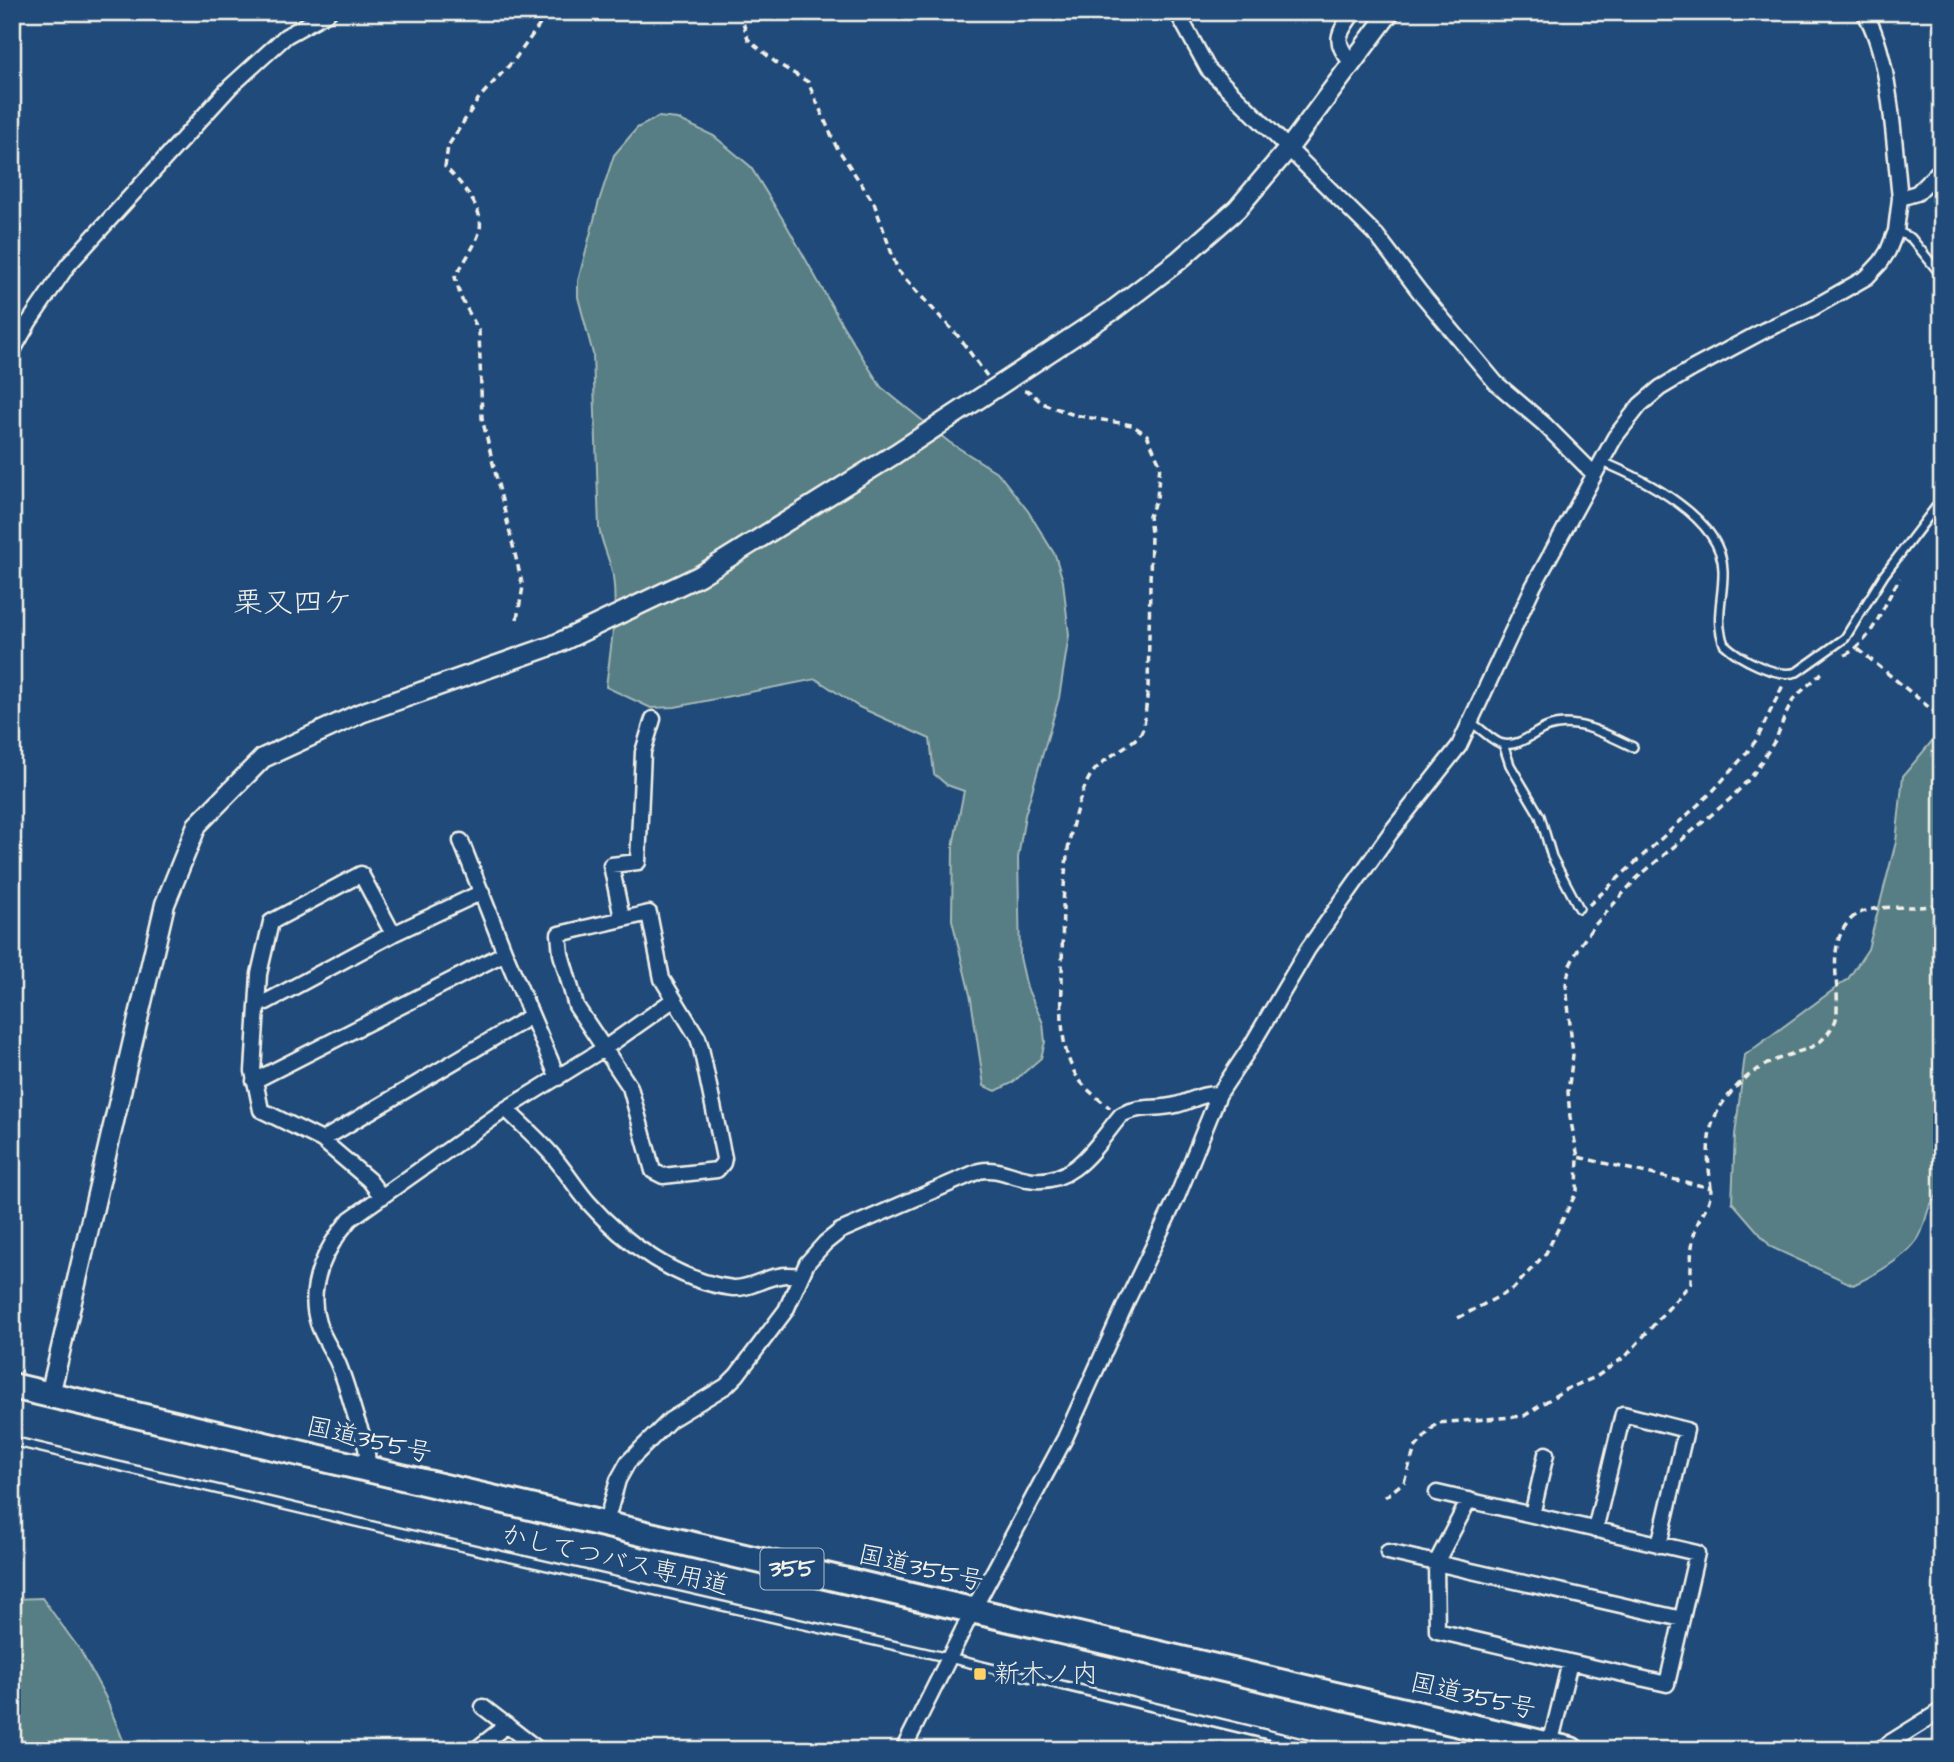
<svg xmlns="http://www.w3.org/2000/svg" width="1954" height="1762" viewBox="0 0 1954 1762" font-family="'Architects Daughter','Klee One',sans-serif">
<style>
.green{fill:#577e84;stroke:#a6b8b6;stroke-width:2}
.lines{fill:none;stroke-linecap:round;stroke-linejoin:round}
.service-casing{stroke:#f4f1e8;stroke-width:12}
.minor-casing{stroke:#f4f1e8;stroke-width:19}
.tertiary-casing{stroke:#f4f1e8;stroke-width:23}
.trunk-casing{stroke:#f4f1e8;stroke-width:30}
.path{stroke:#f4f1e8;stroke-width:3.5;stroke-dasharray:7 5;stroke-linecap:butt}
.service{stroke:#1f4a7a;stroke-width:7}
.minor{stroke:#1f4a7a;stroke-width:14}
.tertiary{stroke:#1f4a7a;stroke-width:18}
.trunk{stroke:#1f4a7a;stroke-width:24}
.poi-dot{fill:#ffd166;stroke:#1f4a7a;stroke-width:2.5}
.labels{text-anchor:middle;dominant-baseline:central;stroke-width:6;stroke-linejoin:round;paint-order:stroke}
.shield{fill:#1f4a7a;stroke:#b4bfc7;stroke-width:2}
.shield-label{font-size:24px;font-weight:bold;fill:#f4f1e8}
.street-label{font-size:26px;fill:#f4f1e8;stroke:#1f4a7a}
.poi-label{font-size:26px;fill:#f4f1e8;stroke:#1f4a7a;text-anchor:start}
.quarter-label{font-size:30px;fill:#f4f1e8;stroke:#1f4a7a}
</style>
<rect width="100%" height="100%" fill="#1f4a7a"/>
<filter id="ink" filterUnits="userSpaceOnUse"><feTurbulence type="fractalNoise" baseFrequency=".0143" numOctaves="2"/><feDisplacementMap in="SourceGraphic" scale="14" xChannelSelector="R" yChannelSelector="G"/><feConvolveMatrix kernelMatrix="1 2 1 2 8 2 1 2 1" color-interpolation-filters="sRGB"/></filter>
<g filter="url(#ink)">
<!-- green -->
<path class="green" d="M658 117 678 119 714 136 750 166 787 226 843 326 881 387 949 442 998 473 1028 511 1055 555 1063 581 1069 635 1059 698 1025 815 1018 858 1020 957 1027 988 1043 1023 1045 1042 1041 1058 1012 1083 996 1091 984 1086 971 999 952 920 953 846 964 791 947 785 934 774 930 739 859 707 816 679 675 707 651 708 606 687C610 651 618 612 613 576 610 560 602 544 599 528L593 354 578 297V281L599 201 614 155 637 128Z
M1942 729V1191C1922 1208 1929 1223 1917 1240 1903 1260 1874 1275 1853 1285L1771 1247 1732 1202 1735 1135 1745 1055 1848 979 1868 949 1896 842 1903 776Z
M42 1598 80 1650 105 1696 127 1750H12V1599Z"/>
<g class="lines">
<defs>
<path id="service" d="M1896 231 1911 238 1942 276
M1600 461C1642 478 1722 517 1723 570 1724 596 1714 619 1724 644 1739 658 1777 679 1797 672L1845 638 1884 575 1942 499
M1471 723C1482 728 1492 742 1503 744 1521 747 1533 732 1548 727 1576 717 1608 735 1633 747
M1503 744 1510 765 1540 816 1552 857 1579 908
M12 1441 377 1527 949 1658 1331 1750"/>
<path id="minor" d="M1177 12 1208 69 1377 236 1419 291 1496 383 1544 424 1593 473
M1864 12C1891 54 1894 147 1900 198
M1352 63C1333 41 1337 35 1354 12
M12 352 29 322 68 265 230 87 286 36 329 12
M461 841 505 953 558 1078
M649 913 662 979 698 1038 701 1048 724 1158 723 1163 717 1170 663 1176 653 1171 630 1087 576 1006 561 954 559 934Z
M622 918 611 865 638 862 643 752 653 719
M393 934 361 874 271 922 259 974 253 1071 261 1110 322 1140 531 1016
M258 1003 266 1002 393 934 482 892
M254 1081 505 953
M506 1109C521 1124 538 1139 552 1155 565 1170 575 1187 588 1202 624 1243 678 1282 733 1288 750 1289 763 1278 779 1276 786 1274 793 1275 800 1276
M322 1140 369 1180 382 1197
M367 1470C370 1451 362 1435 356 1418 350 1399 345 1379 337 1361 331 1349 322 1336 318 1323 306 1286 326 1247 350 1219L506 1109 605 1048 673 1000
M1437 1493 1697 1553 1667 1684 1570 1662 1550 1745
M1469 1500 1436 1563 1437 1631 1570 1662
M1532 1515 1546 1454
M605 1526 618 1480 628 1462 670 1420 726 1386 737 1375 786 1310 807 1263 825 1243 840 1231 979 1171C998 1167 1009 1176 1027 1179 1073 1188 1095 1146 1121 1115 1139 1105 1156 1110 1176 1105 1192 1101 1202 1093 1219 1094
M1595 1530 1623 1414 1686 1430 1659 1545
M1388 1552 1682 1619
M483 1707 539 1750
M475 1750 507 1725
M903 1750 973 1610 1065 1438 1126 1303 1177 1197 1219 1094 1251 1046 1308 949 1391 832 1459 746 1533 587 1615 437 1640 405 1660 388 1692 369 1765 330 1811 309 1867 277 1881 262 1888 251 1896 231 1900 198 1917 193 1942 168
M1878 1750 1942 1710"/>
<path id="tertiary" d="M50 1395 165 904 197 825 263 758 361 713 554 645 699 576 895 454 1112 311 1178 261 1237 209 1288 149 1390 12"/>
<path id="trunk" d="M12 1386 1571 1750"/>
</defs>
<!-- service casing -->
<use href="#service" class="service-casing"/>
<!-- minor casing -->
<use href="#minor" class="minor-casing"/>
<!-- tertiary casing -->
<use href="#tertiary" class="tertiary-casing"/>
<!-- trunk casing -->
<use href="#trunk" class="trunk-casing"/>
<!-- path -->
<path class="path" d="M740 12 748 39 775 62 808 82 836 146 874 203 898 271 958 336 987 376
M1024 391 1030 392 1042 403 1074 415 1132 425 1147 435 1160 464 1157 498 1149 516 1151 533 1148 688 1144 726 1140 735C1124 750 1098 760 1088 780 1060 839 1063 912 1062 975 1062 1005 1059 1038 1071 1065 1079 1085 1094 1095 1110 1108
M517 619 523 587 482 418 479 331 461 298 455 277C463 263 474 248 479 233 487 210 459 181 445 167L448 146 479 98 515 59 549 12
M1858 649 1942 718
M1845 655C1875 640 1882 605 1900 578
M1589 905 1712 792 1745 755 1757 739 1783 685
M1711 1188C1706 1143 1704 1120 1738 1085 1751 1072 1765 1064 1783 1057 1807 1048 1820 1049 1834 1024 1837 1019 1837 1014 1837 1008 1839 979 1827 946 1849 921 1868 899 1916 912 1942 904
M1458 1318 1513 1289 1546 1253 1577 1191 1578 1157 1570 1117 1568 1092 1573 1055 1566 984 1570 965 1581 944 1593 927 1637 878 1730 799 1752 776 1776 739 1785 716 1794 698 1825 670
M1385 1497 1404 1482 1415 1448 1437 1423 1524 1416 1564 1390 1596 1377 1626 1356 1691 1283C1691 1265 1690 1243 1697 1225 1703 1210 1710 1206 1711 1188L1578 1157"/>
<!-- service -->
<use href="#service" class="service"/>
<!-- minor -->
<use href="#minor" class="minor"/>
<!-- tertiary -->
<use href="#tertiary" class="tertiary"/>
<!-- trunk -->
<use href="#trunk" class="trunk"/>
</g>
</g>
<!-- markers -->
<rect class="poi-dot" x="973" y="1667" width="14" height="14" rx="3.5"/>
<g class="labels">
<!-- shield labels -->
<rect class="shield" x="760.5" y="1548.5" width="63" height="41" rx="5"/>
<g class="shield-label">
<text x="792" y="1569">355</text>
</g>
<!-- street labels -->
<g class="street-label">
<text transform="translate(369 1440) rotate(13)">国道355号</text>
<text transform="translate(615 1560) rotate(13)">かしてつバス専用道</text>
<text transform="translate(921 1568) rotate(13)">国道355号</text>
<text transform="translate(1473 1696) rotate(13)">国道355号</text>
</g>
<!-- poi labels -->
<g class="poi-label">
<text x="994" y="1674">新木ノ内</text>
</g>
<!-- quarter labels -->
<g class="quarter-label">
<text x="293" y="603">栗又四ケ</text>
</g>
</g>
<!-- margin -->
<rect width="1954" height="1762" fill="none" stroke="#1f4a7a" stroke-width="42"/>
<rect x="21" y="21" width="1912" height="1720" fill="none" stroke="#f4f1e8" stroke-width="2.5" filter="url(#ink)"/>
</svg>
